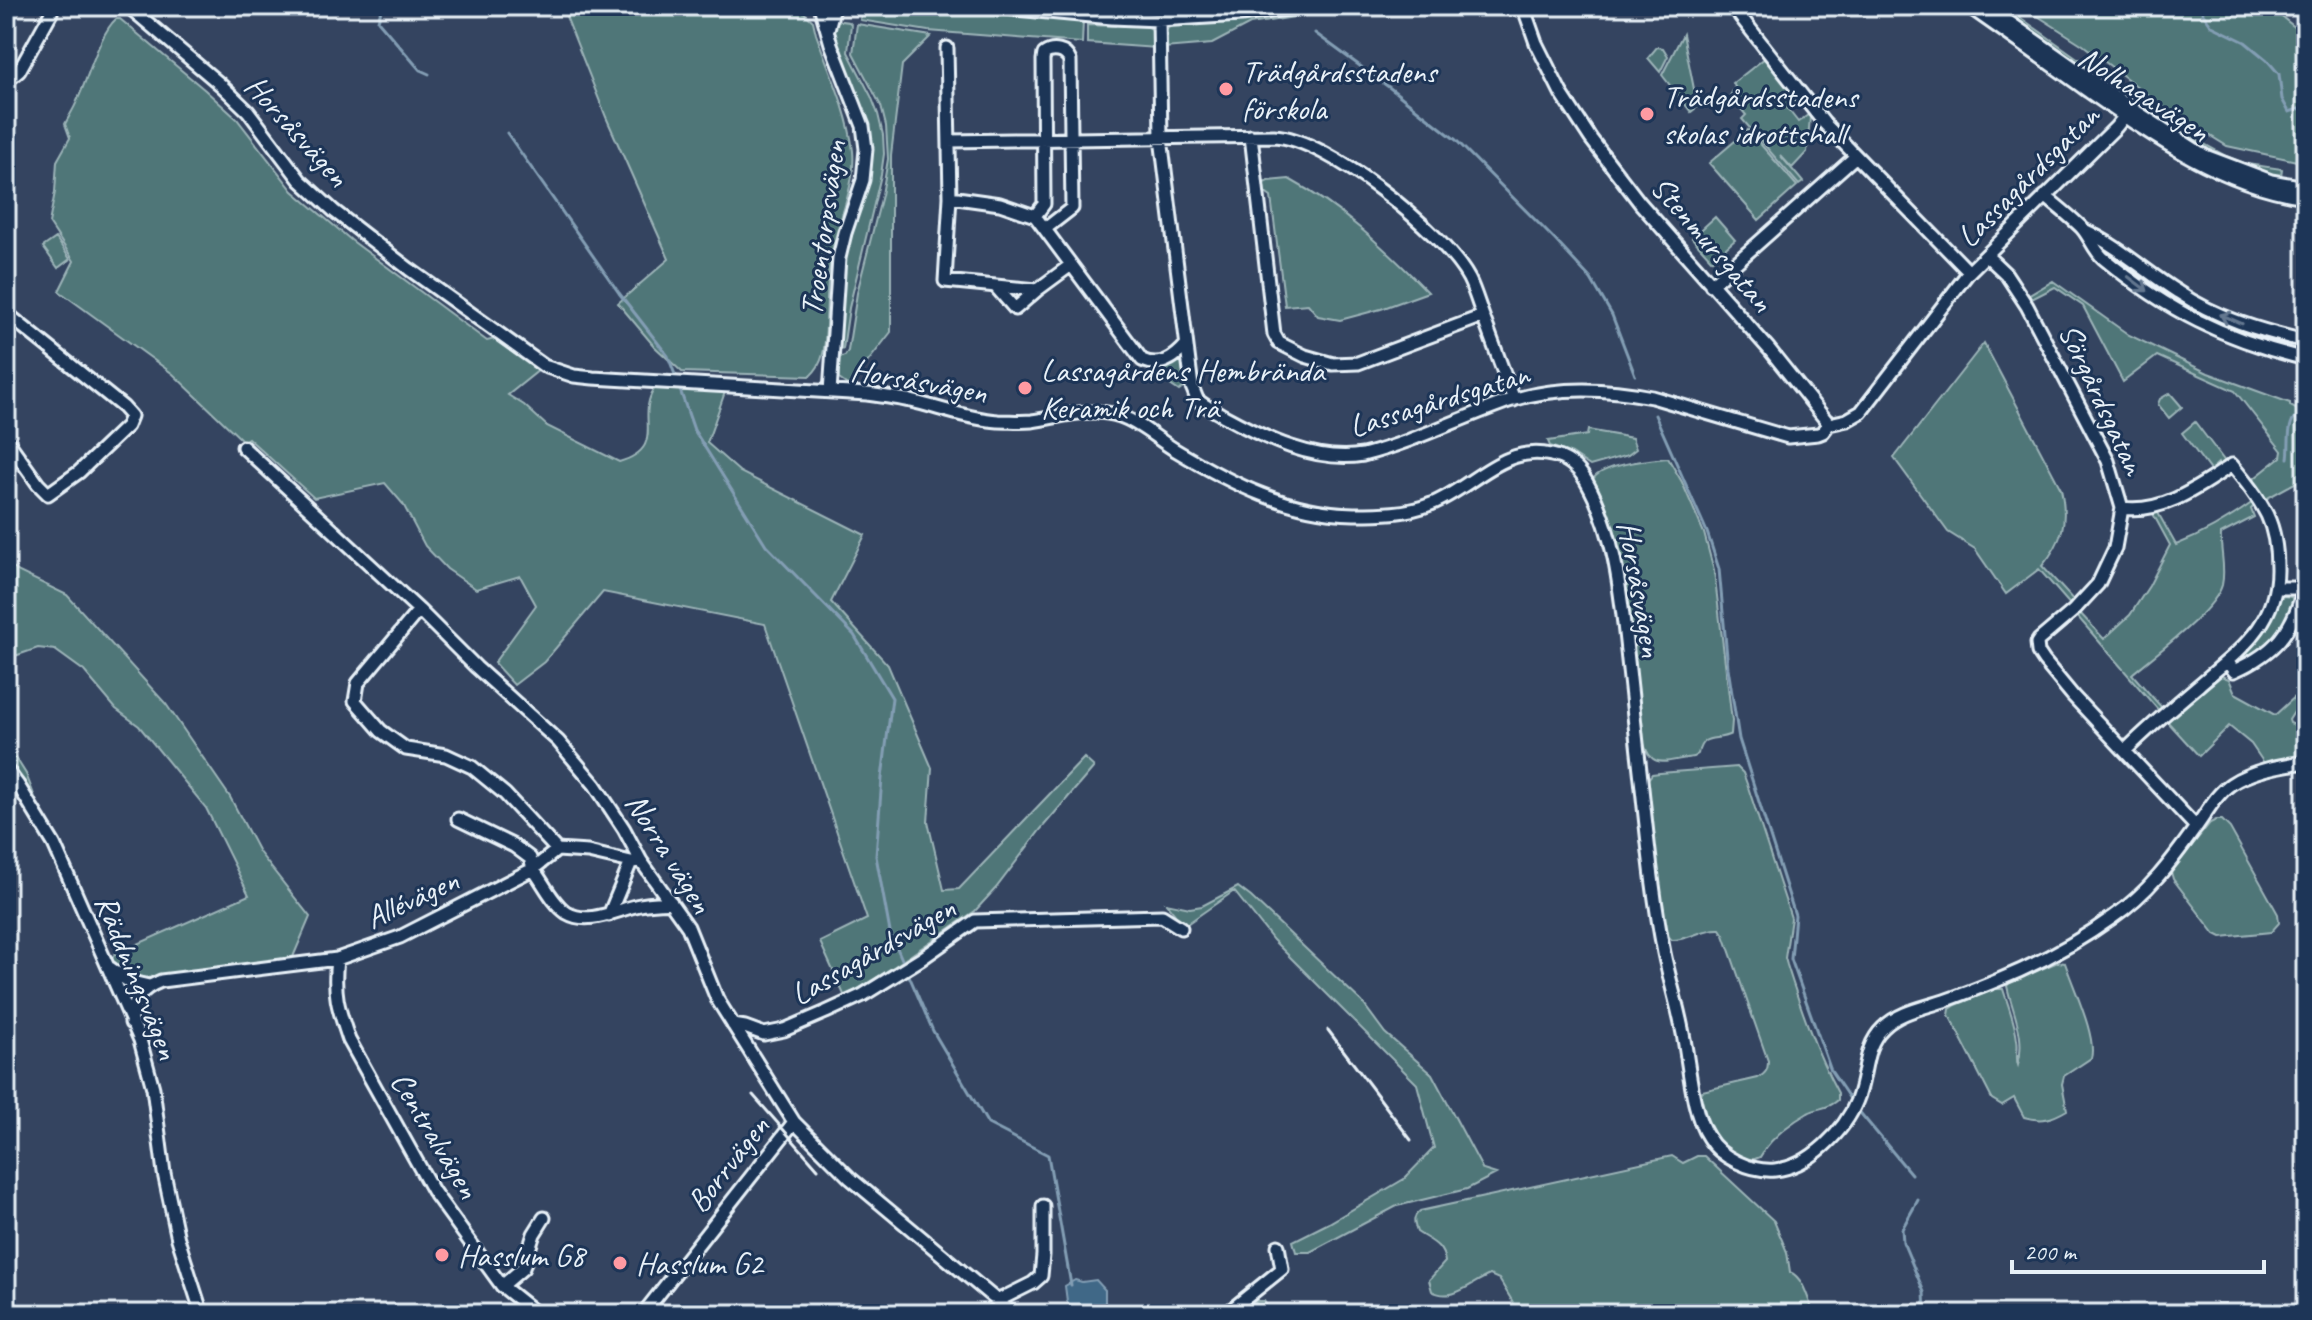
<svg xmlns="http://www.w3.org/2000/svg" width="2312" height="1320" viewBox="0 0 2312 1320" font-family="Caveat,sans-serif">
<style>
.green{fill:#507678;stroke:#9cb4b8;stroke-width:2}
.water{fill:#3f6787;stroke:#839eb4;stroke-width:2}
.lines{fill:none;stroke-linecap:round;stroke-linejoin:round}
.stream{stroke:#839eb4;stroke-width:3}
.minor-casing{stroke:#e8f1f8;stroke-width:17}
.minor{stroke:#1d3557;stroke-width:11}
.rail{stroke:#e8f1f8;stroke-width:3}
.oneway{stroke:#64778f}
.poi-dot{fill:#ff9aa2;stroke:#1d3557;stroke-width:3}
.labels{text-anchor:middle;dominant-baseline:central;stroke-width:6;stroke-linejoin:round;paint-order:stroke}
.poi-label{font-size:32px;fill:#e8f1f8;stroke:#1d3557;text-anchor:start}
.street-label{font-size:32px;fill:#e8f1f8;stroke:#1d3557}
</style>
<rect width="100%" height="100%" fill="#344460"/>
<filter id="ink" filterUnits="userSpaceOnUse"><feTurbulence type="fractalNoise" baseFrequency=".0125" numOctaves="2"/><feDisplacementMap in="SourceGraphic" scale="16" xChannelSelector="R" yChannelSelector="G"/><feConvolveMatrix kernelMatrix="1 2 1 2 8 2 1 2 1" color-interpolation-filters="sRGB"/></filter>
<g filter="url(#ink)">
<!-- green -->
<path class="green" d="M562 6H797L813 21 816 34C830 73 848 110 853 151 856 183 840 216 833 247 827 273 827 299 826 326 825 344 825 363 810 376L682 372 654 346 618 303 669 259 606 117Z
M862 6H930L1083 21 1082 43 928 31 860 20Z
M1343 6H1365L1250 24 1212 44 1164 48 1165 31 1173 24 1265 18Z
M1990 6H2004L2114 84 2112 92Z
M2022 6H2268L2306 36V163L2227 146 2165 108 2083 45Z
M116 19H120L205 90 237 119 293 191 351 240 487 341 495 339 539 370 508 395 524 405 547 426 619 462C669 447 634 417 655 388L725 392 707 443 740 472 865 535 831 602 888 665 932 768 928 822 944 890 959 889 1084 758 1094 767 1041 829 996 888 975 911 895 966 845 997 820 942 867 919 765 624 603 592 544 662 514 685 494 663 536 605 520 576 476 589 447 569 425 546 403 504 385 483 314 498 248 438 243 441 173 374 59 291 74 261 49 223 55 192 57 161 70 138 65 124C69 116 74 109 77 101 88 79 99 34 116 19Z
M834 20 849 22 851 24 848 52 871 96 878 114 883 135 884 154 881 175 849 308 843 349 837 352 844 254 869 157 836 45Z
M1116 23C1130 24 1144 21 1154 31L1156 48 1087 43V25L1115 26Z
M857 24 931 36 902 65 891 155V332L849 386 839 379 837 358 845 356 848 351 857 293 882 195 888 159 886 126 881 106 853 53Z
M1683 34 1695 94 1702 103 1691 112 1662 75Z
M1657 47 1663 48 1668 56 1660 72 1648 58Z
M1765 58 1797 100 1787 108 1798 122 1808 115 1810 117 1807 152 1792 168 1780 155 1803 182 1799 185 1742 119 1746 115 1730 96 1735 87 1733 83Z
M2132 98 2172 126 2226 156 2247 164 2282 169 2281 176C2232 177 2169 129 2128 103Z
M1748 130 1797 186 1759 220 1709 163Z
M1289 179C1342 208 1386 249 1428 292L1381 309 1340 320 1318 316 1308 304 1285 306 1271 197 1264 192 1260 185 1268 181Z
M1715 217 1735 240 1712 260 1692 238Z
M56 238 70 259 58 268 43 247Z
M2053 281 2129 335 2208 373 2290 403V406L2306 414V487L2302 479 2264 500 2251 481 2281 457 2282 451 2235 391 2157 356 2123 382 2083 306 2055 287 2030 300 2028 296Z
M1984 343 2061 489C2068 521 2063 541 2042 566L2076 603 2072 607 2039 569 2006 594 1975 549 1948 532 1894 458Z
M1180 358 1184 360 1187 385 1179 391 1157 376 1160 368Z
M2170 393 2182 407 2169 418 2158 404 2160 399Z
M2195 422 2226 463 2221 467 2218 463 2215 466 2217 469 2212 473 2182 433Z
M1588 430 1632 438 1636 449 1628 455 1590 466 1572 454 1550 446 1548 441 1587 435Z
M1668 458 1682 482 1704 533 1714 571 1732 721 1731 734C1716 742 1702 732 1698 754L1693 757C1667 760 1652 772 1643 741L1621 555 1612 524 1593 479C1603 464 1649 460 1668 458Z
M2253 502 2255 505 2251 509 2254 517 2221 534C2220 551 2226 568 2222 585 2215 611 2154 655 2132 674L2163 709 2160 712 2077 616 2080 613 2104 639 2130 615 2149 586 2170 545 2152 512 2157 511 2176 545C2204 534 2228 520 2253 502Z
M6 563 19 572 67 595 166 704 230 797 259 852 310 917 293 957 152 979 125 973 110 960 115 954 249 895 206 808 139 726 116 709 84 671 55 650 38 648 6 659V608L14 604 6 585Z
M2284 596 2291 597 2294 601C2285 634 2266 649 2237 664V658L2262 632 2279 599Z
M2221 676 2229 679 2235 693 2275 715 2298 694 2306 683V693L2289 720 2290 723C2311 731 2306 737 2306 757L2266 766 2251 744 2229 726 2199 756 2167 721 2217 677Z
M6 742 26 774 44 821 6 766Z
M1737 767 1743 773 1747 784 1791 918 1785 958 1787 965C1801 1009 1816 1052 1838 1093V1100C1829 1109 1819 1107 1808 1113 1789 1124 1770 1138 1760 1157 1731 1173 1694 1117 1702 1091L1758 1078C1766 1073 1768 1070 1768 1061L1724 935 1720 929C1703 928 1689 940 1672 940L1667 935 1657 882 1647 780 1652 774 1660 773Z
M2216 820H2222L2230 828 2278 914 2279 923 2271 932 2221 937 2215 934 2173 879 2171 872 2210 823Z
M1238 887 1251 897 1362 1002 1385 1033 1432 1074 1483 1170 1496 1174 1467 1189 1397 1206 1310 1252H1296L1293 1241 1329 1223 1404 1179 1434 1148 1417 1084 1273 940 1234 891 1184 926 1166 903 1190 908 1202 906Z
M2058 962 2065 963 2068 971C2075 991 2097 1039 2091 1058L2064 1076 2062 1084 2067 1110C2052 1119 2041 1122 2024 1117L2014 1098 2002 1105 1992 1099 1949 1015 1950 1009 1956 1005 1995 989H2003C2008 1005 2015 1022 2017 1040 2019 1049 2015 1056 2018 1065 2026 1036 2013 1014 2007 986L2010 982Z
M1672 1156 1683 1163 1697 1156H1704L1774 1221 1787 1252 1790 1272C1804 1278 1808 1300 1814 1314H1520L1499 1279 1490 1275C1471 1282 1453 1303 1432 1291L1429 1280 1445 1262C1443 1244 1430 1241 1417 1232 1414 1223 1412 1217 1420 1211Z
M1257 1301H1264L1272 1314H1239Z"/>
<!-- water -->
<path class="water" d="M1075 1280 1082 1282 1096 1280 1105 1290V1314H1077L1067 1301 1065 1286Z"/>
<g class="lines">
<!-- stream -->
<path class="stream" d="M382 6 378 21 420 70 429 74
M2198 6 2212 26 2245 42 2267 60 2279 74 2282 99 2289 112 2302 108 2306 111
M1315 33 1390 88 1456 140 1555 240 1591 279 1612 315 1635 375
M507 133 619 293 668 356 677 380
M2113 254 2134 273 2164 293 2201 314
M2209 319 2240 333 2299 350
M679 387 694 430 766 545 854 635 892 698 882 778 876 856 890 932 904 964
M1655 415 1707 532 1719 569 1728 668 1739 739 1795 915 1791 959 1831 1071 1852 1102
M2288 458C2290 446 2287 428 2294 418L2306 419
M907 971 933 1031 988 1124 1048 1155 1071 1285
M1857 1109 1911 1174
M1918 1200 1902 1229 1903 1242 1924 1292 1925 1314"/>
<defs>
<path id="minor" d="M128 6 221 85 248 111 300 180 334 211 409 269 544 366 574 376 593 378 867 394C882 396 897 398 911 401 940 408 969 419 998 421 1010 421 1021 422 1032 421 1060 417 1092 406 1120 416 1141 423 1158 440 1177 451 1232 484 1289 513 1354 514 1379 514 1407 514 1431 504 1472 488 1503 444 1551 455 1567 458 1578 467 1586 481 1614 530 1620 587 1626 642 1630 679 1634 716 1638 753 1646 820 1651 887 1664 953 1669 978 1677 1003 1682 1029 1689 1059 1691 1112 1708 1137 1720 1158 1752 1172 1775 1170 1809 1167 1845 1131 1857 1100 1867 1076 1863 1047 1883 1028 1899 1012 1923 1008 1944 1001 1961 995 1979 988 1996 981 2038 964 2077 943 2113 917 2148 893 2172 861 2196 827 2207 812 2216 794 2231 784 2252 770 2282 765 2306 762
M820 6 831 44 863 126 866 149 863 180 845 233 839 258 830 392
M983 6 1112 18 1159 20 1241 15 1313 6
M1523 6 1536 43 1561 93 1591 139 1640 203 1769 349 1829 424
M1735 6 1740 16 1824 123 1969 272
M1968 6C2008 34 2048 62 2088 91 2155 138 2223 186 2306 197
M1986 6 2131 108 2205 156 2271 181 2306 187
M1159 20 1161 138 1192 387C1194 391 1195 395 1197 399 1203 406 1216 411 1224 416 1264 438 1316 463 1363 455 1414 442 1462 417 1512 400 1558 386 1606 388 1652 397L1788 437 1818 434 1823 432 1829 424 1847 420 1861 412 1969 272 2116 127 2131 108
M828 29 834 6
M947 48 950 197 945 281 1037 290 1071 265
M6 75 13 76 19 71 51 13 50 6
M1251 136 1274 334 1279 343 1305 356 1333 364 1358 363 1483 316
M949 141 1274 136C1327 138 1444 232 1469 279 1475 291 1479 306 1484 319 1494 346 1504 373 1514 400
M2045 196C2057 206 2071 217 2082 228 2090 237 2094 250 2103 258 2167 311 2226 340 2306 359
M950 197 1000 204 1035 216 1142 360C1160 368 1174 359 1186 345
M1035 216 1044 204 1043 60 1044 54C1053 48 1066 50 1070 61L1072 208 1045 229
M2084 230C2119 246 2146 272 2178 292 2217 318 2261 331 2306 341
M1986 255 2006 274 2027 306 2108 461 2122 508 2115 548 2098 584 2073 611 2039 640 2037 643 2038 652 2044 661 2073 696 2196 827
M1711 285 1856 156
M995 286 1015 309 1037 290
M6 313 123 407 131 416 127 426 79 472 48 494 38 484 6 439
M243 447 419 610 476 667 558 741 595 785 624 829 641 861 688 927 717 999 794 1122 850 1178 1013 1314
M2122 508C2163 514 2200 486 2232 465 2245 481 2258 497 2267 515 2275 532 2277 550 2277 568 2278 625 2238 651 2199 685 2174 706 2149 727 2126 750
M2278 588H2306
M419 610 358 683 355 701 381 731 406 749 446 755 472 767 505 794 557 850
M2228 662 2234 671C2276 652 2292 632 2304 588
M6 769 18 785 54 844 140 1040 153 1088 164 1173 178 1239 202 1314
M458 819 514 846 530 858 533 869 557 850 588 852 631 862 641 861
M609 915 631 862
M337 959C333 994 338 1008 349 1040L433 1191 502 1286 537 1314
M110 968 128 981 149 986
M131 1023C135 1000 138 990 161 981L337 959 400 937 533 869C543 882 553 904 567 913 589 926 618 909 640 905 650 903 661 903 671 902
M733 1025 745 1027 764 1034 784 1030 826 1012 863 995 921 959 975 921 1162 916 1181 928
M502 1286 523 1268 534 1234 544 1218
M997 1301 1033 1283 1041 1276 1043 1255V1206
M643 1314 794 1122
M1226 1314 1282 1269 1278 1246"/>
</defs>
<!-- minor casing -->
<use href="#minor" class="minor-casing"/>
<!-- minor -->
<use href="#minor" class="minor"/>
<!-- rail -->
<path class="rail" d="M1328 1030 1411 1140
M753 1095 818 1169"/>
</g>
<!-- one-way arrows -->
<defs><path id="oneway-shaft" d="M-6 0H5M1.5-3L5.5 0L1.5 3" fill="none" stroke-width="1.6" stroke-linecap="round" stroke-linejoin="round" transform="scale(2)"/></defs>
<g class="oneway">
<use href="#oneway-shaft" transform="translate(2138 284) rotate(37)"/>
<use href="#oneway-shaft" transform="translate(2231 319) rotate(-157)"/>
</g>
</g>
<!-- markers -->
<g class="poi-dot">
<circle cx="1226" cy="89" r="8"/>
<circle cx="1647" cy="114" r="8"/>
<circle cx="1025" cy="388" r="8"/>
<circle cx="442" cy="1255" r="8"/>
<circle cx="620" cy="1263" r="8"/>
</g>
<g class="labels">
<!-- poi labels -->
<g class="poi-label">
<text x="1242" y="71">Trädgårdsstadens<tspan x="1242" dy="37">förskola</tspan></text>
<text x="1663" y="96">Trädgårdsstadens<tspan x="1663" dy="37">skolas idrottshall</tspan></text>
<text x="1041" y="370">Lassagårdens Hembrända<tspan x="1041" dy="37">Keramik och Trä</tspan></text>
<text x="458" y="1255">Hasslum G8</text>
<text x="636" y="1263">Hasslum G2</text>
</g>
<!-- street labels -->
<g class="street-label">
<text transform="translate(2144 94) rotate(33)">Nolhagavägen</text>
<text transform="translate(297 131) rotate(48)">Horsåsvägen</text>
<text transform="translate(2028 176) rotate(-45)">Lassagårdsgatan</text>
<text transform="translate(823 228) rotate(-82)">Troentorpsvägen</text>
<text transform="translate(1712 244) rotate(49)">Stenmursgatan</text>
<text transform="translate(919 381) rotate(10)">Horsåsvägen</text>
<text transform="translate(2102 399) rotate(65)">Sörgårdsgatan</text>
<text transform="translate(1439 400) rotate(-17)">Lassagårdsgatan</text>
<text transform="translate(1640 589) rotate(80)">Horsåsvägen</text>
<text transform="translate(669 853) rotate(58)">Norra vägen</text>
<text transform="translate(412 899) rotate(-25)">Allévägen</text>
<text transform="translate(873 951) rotate(-30)">Lassagårdsvägen</text>
<text transform="translate(137 977) rotate(68)">Räddningsvägen</text>
<text transform="translate(435 1135) rotate(59)">Centralvägen</text>
<text transform="translate(728 1164) rotate(-52)">Borrvägen</text>
</g>
</g>
<!-- margin -->
<rect width="2312" height="1320" fill="none" stroke="#1d3557" stroke-width="32"/>
<rect x="16" y="16" width="2280" height="1288" fill="none" stroke="#e8f1f8" stroke-width="3" filter="url(#ink)"/>
<!-- scale -->
<path d="M2012 1260v12h252v-12" fill="none" stroke="#e8f1f8" stroke-width="4"/>
<text x="2024" y="1260" font-size="24" fill="#e8f1f8" stroke="#1d3557" stroke-width="6" paint-order="stroke">200 m</text>
</svg>
